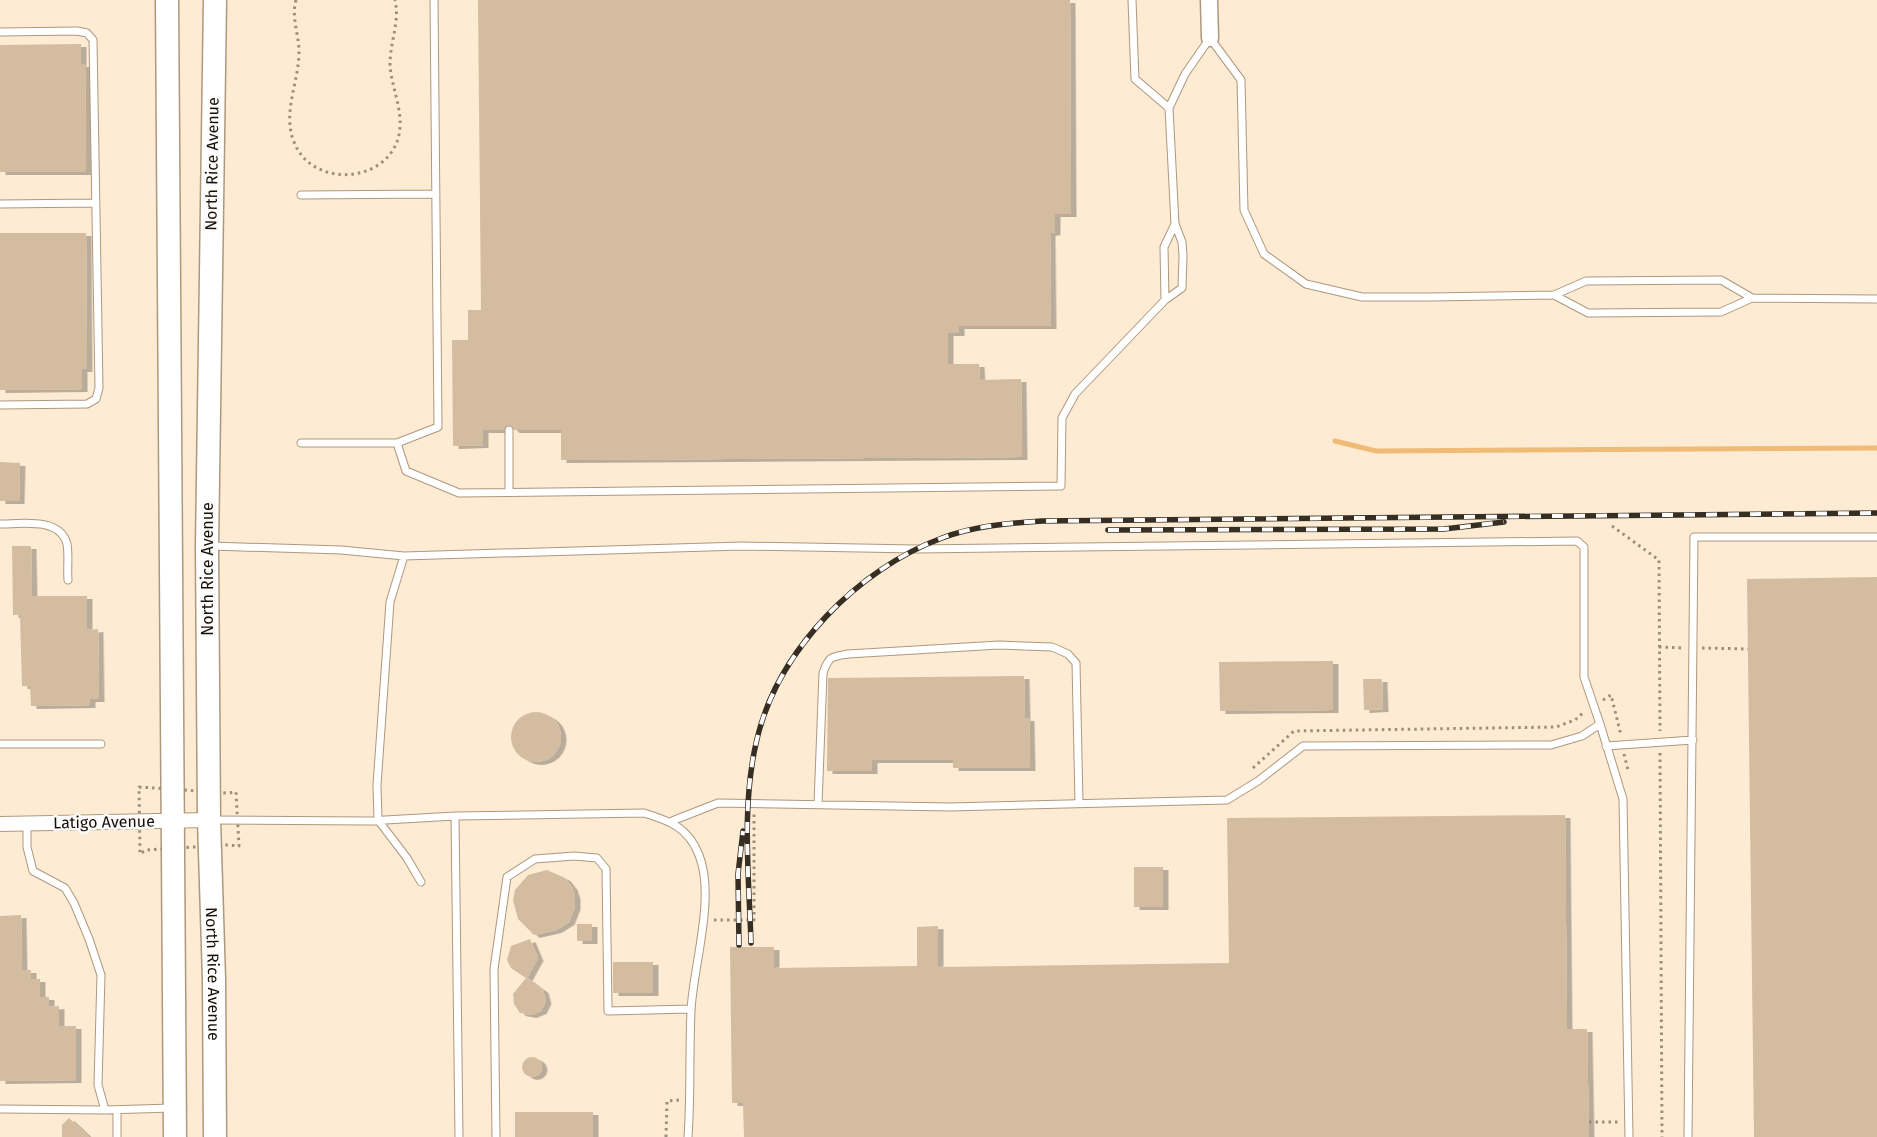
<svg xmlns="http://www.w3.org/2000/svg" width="1877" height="1137" viewBox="0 0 1877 1137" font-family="'Fira Sans',sans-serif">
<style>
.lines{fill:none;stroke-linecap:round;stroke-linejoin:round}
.stream{stroke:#efbb76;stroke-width:5}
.building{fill:#d3bc9f;filter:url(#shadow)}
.service-casing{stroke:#ae987d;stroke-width:9}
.minor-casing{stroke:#ae987d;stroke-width:16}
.tertiary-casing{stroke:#ae987d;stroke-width:19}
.trunk-casing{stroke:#ae987d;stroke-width:25}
.path{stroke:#9c8e7c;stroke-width:3;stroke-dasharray:2.5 4;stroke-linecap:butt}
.service{stroke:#fff;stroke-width:7}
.minor{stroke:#fff;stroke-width:14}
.tertiary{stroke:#fff;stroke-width:16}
.trunk{stroke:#fff;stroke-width:22}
.rail-casing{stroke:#362e22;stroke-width:5.5}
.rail{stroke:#fbfbfb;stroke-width:4;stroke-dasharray:11;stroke-linecap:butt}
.labels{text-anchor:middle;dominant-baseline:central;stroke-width:5;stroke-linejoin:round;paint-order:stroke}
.street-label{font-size:16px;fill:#150e04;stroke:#fbfbfb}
</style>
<defs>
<filter id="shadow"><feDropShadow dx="5.5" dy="3" stdDeviation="0" flood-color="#0004"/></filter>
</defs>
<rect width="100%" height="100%" fill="#feebd3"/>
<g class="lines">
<!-- stream -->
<path class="stream" d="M1335 441 1376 451 1877 448"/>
</g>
<!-- building -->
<path class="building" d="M478 0H1070L1071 214H1055V232L1050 233 1051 326H959V333H948V364H979L980 380 1021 379 1022 457 561 460V430H514L509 425 504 430H483V445L453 446 452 340H468V310H481Z
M81 44V64H85L86 172H0V45Z
M0 233H86L87 369H82V389L0 390Z
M0 462 20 463 19 501H0Z
M12 546H31L32 596H87V630L98 629 99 699H90V705L31 706 30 686H22L20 615H13Z
M1877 577V1137H1754L1747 579Z
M1333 661V710L1220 711 1219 662Z
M1024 676 1025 718H1029L1030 768H953V760H872V771H827L828 678Z
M1363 679H1382L1383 709 1364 710Z
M511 737a25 25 0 1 1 50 0a25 25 0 1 1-50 0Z
M1565 815 1567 1029H1587L1589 1137H744L743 1103H732L730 947H774V968L917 966V927L938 926V967L1229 963 1227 818Z
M1134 867H1163V907H1134Z
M547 870 565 878 572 887 575 896V907L569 922 556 930 534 935 518 919 513 900 515 890 528 875Z
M21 915 22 970H31V979H40V997H49V1007L59 1006V1026H76V1080L0 1081V916Z
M577 924H592V941H577Z
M530 939 538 958 527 978 543 990 546 1001 541 1011 531 1015 520 1013 514 1004 513 994 526 978 511 968 507 960 511 946Z
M613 962H653V993H613Z
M522 1067a10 10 0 1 1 20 0a10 10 0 1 1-20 0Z
M515 1112H593V1137H515Z
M69 1118 89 1137H62V1125Z"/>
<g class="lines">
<defs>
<path id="service" d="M434 0 438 427 397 443 406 471 459 493 1061 486 1062 418 1075 394 1165 300 1182 288 1183 256 1182 242 1175 224 1169 108 1135 79 1132 0
M0 32 77 31 87 33 93 40 99 388 96 399 87 404 0 405
M1169 108 1185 74 1210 38 1241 80 1244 210 1264 254 1306 284 1362 297H1431L1554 295 1586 281 1721 280 1752 298
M301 195 436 194
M0 204 96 203
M1554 295 1588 313 1721 312 1752 298 1877 299
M1165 300 1164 247 1175 224
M301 443H397
M509 492V430
M0 524C21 524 60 517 67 544 69 555 67 569 68 580
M211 546 341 550 404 556 742 546 916 549 1577 541 1584 547V677L1600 724 1582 736 1551 745 1303 746 1258 781 1227 800 950 807 718 803 672 821
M404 556 390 602 377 785 378 820 407 858 421 882
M1600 724 1623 799 1629 1137
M0 744H101
M1606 746 1693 740
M818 804 823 673C829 656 831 657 848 654L999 645 1052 647 1068 654 1076 663 1079 803
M455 816 459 1137
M211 820 368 821 455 816 644 813C670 821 688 827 699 855 716 898 693 966 691 1011 689 1053 691 1095 688 1137
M27 823V847L33 871 65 888 74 903 89 939 101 975 98 1085 105 1110 172 1108
M0 1109 105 1110
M117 1137V1110
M496 1137 494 969 507 877 535 859 574 856 597 858 606 869 608 1011 691 1009
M1688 1137 1694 537H1877"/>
<path id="minor" d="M0 824 209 820"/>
<path id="tertiary" d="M1209 0 1210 38"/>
<g id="trunk">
<path d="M167 0 175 1137"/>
<path id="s1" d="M215 0 207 547 209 820 214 979 215 1137"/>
</g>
</defs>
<!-- service casing -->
<use href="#service" class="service-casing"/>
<!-- minor casing -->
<use href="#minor" class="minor-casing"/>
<!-- tertiary casing -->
<use href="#tertiary" class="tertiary-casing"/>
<!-- trunk casing -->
<use href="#trunk" class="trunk-casing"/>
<!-- path -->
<path class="path" d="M296 0C291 18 299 34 299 52 299 82 282 113 294 142 312 189 388 184 399 135 404 111 391 87 390 64 390 42 400 22 395 0
M1612 526 1659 560 1660 731
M1659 647 1684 648
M1702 648 1748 649
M1603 700 1611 695 1621 735
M1660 753 1662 1137
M1624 754 1628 770
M1253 768 1294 731 1556 727 1575 720 1585 711
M139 787 227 793 236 792 239 846 227 845 146 850 140 854Z
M714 920H754V814
M1589 1122H1618
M666 1137 667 1101 680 1100"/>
<!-- service -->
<use href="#service" class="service"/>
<!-- minor -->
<use href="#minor" class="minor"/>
<!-- tertiary -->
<use href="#tertiary" class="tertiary"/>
<!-- trunk -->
<use href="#trunk" class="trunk"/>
<defs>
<path id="rail" d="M1108 530 1444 529 1504 522
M751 943C749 876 741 805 757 739 778 650 858 569 942 538 974 526 1009 523 1042 521L1877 513
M739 945 738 874 743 831"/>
</defs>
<!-- rail casing -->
<use href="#rail" class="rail-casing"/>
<!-- rail -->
<use href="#rail" class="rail"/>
</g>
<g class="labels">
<!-- street labels -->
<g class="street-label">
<text transform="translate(212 164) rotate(-89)">North Rice Avenue</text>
<text transform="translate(207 569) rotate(-90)">North Rice Avenue</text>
<text transform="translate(104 822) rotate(-1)">Latigo Avenue</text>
<text stroke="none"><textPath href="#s1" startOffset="974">North Rice Avenue</textPath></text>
</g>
</g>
</svg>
